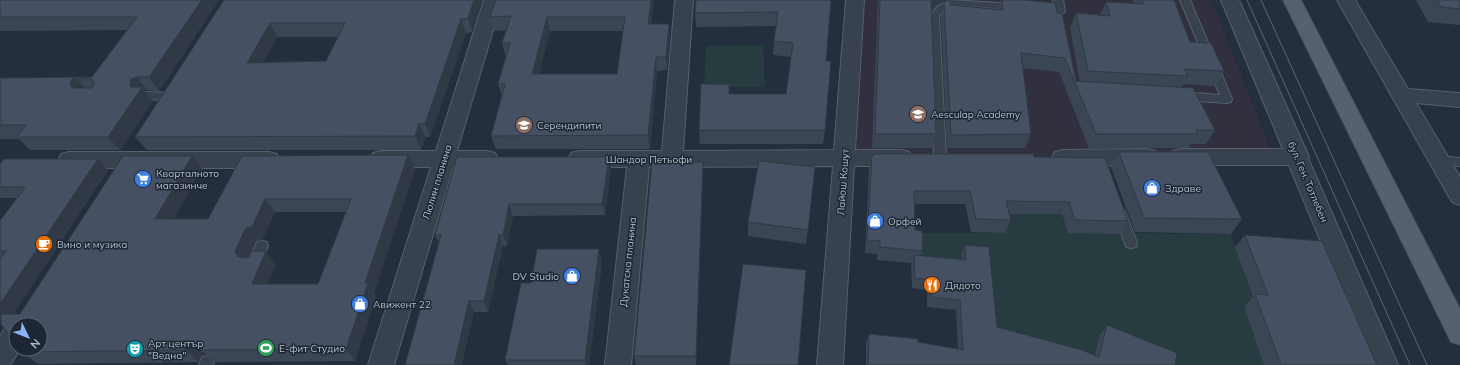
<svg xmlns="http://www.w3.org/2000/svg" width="1460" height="365" viewBox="0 0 1460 365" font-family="Mulish,sans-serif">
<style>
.medical{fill:#32303f}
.green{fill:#263c3f}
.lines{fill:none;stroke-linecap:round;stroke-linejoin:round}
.lane-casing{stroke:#565f6c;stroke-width:2}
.street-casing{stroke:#565f6c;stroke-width:2}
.primary-casing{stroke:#414a57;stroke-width:2}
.lane{fill:#38414e;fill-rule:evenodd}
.street{fill:#38414e;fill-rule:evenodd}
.primary{fill:#56606e;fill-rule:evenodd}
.tram{stroke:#5a6575;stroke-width:1}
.wall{fill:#3b4654;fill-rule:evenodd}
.shaded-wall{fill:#303945}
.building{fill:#455162;stroke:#303945;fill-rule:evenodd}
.labels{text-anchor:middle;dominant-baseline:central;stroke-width:3;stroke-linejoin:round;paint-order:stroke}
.poi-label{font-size:10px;fill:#b4bcc9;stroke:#1d2633;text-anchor:start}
.street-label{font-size:10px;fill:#b4bcc9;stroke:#1d2633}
</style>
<rect width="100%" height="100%" fill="#242f3e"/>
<!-- medical -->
<path class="medical" d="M858 0H1211L1272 153 847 162Z"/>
<!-- green -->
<path class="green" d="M763 45 765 87H704L706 46Z
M1000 214H1062L1068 233 1231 234 1253 298 1244 306 1254 336 1278 338 1271 365H1093L997 338 962 270 926 267 911 233H1005Z"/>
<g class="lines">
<defs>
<path id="lane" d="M952 0 1015 4 1020 7 1015 10 958 5 948 8 939 16 946 158 944 161 940 162 936 161 934 158 929 16 938 6Z
M1053 0H1063L1065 11 1063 13 1040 12 1035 9 1040 6 1054 7Z
M1180 0H1190L1232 99 1231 102 1227 103 1183 100 1179 99 1178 96 1179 93 1183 92 1220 95Z
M147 92 173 93 174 96 173 99 169 100 143 99 142 96 143 93Z
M1439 156 1460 158V166L1435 163 1433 160 1435 157Z
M1119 206 1123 208 1125 211 1137 243 1136 247 1131 248 1126 247 1125 243 1113 211 1115 208Z
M262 241 267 242 268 246 259 268 254 269 249 268 247 264 257 242Z
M207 356 212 357 214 362 213 365H199L202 357Z"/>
<path id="street" d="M484 0H502L457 151H487L495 153 498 159 495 165 487 167H453L394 365H368L431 167H381L373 165 370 159 373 153 381 151H436Z
M675 0H693L683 151 834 150 846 0H864L855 150H901L909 152 912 158 909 164 901 166H854L843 365H817L833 166 649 167 631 365H605L627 167H579L571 165 568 159 571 153 579 151H662Z
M1221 0H1239L1309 157 1308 158 1398 365H1372L1289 165H1181L1173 163 1170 157 1173 151 1181 149H1283Z
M1337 0H1355L1408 89 1460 93V107L1416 103 1460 177V205L1452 202Z
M1147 149 1155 151 1158 157 1155 163 1147 165 1063 166 1055 164 1052 158 1055 152 1063 150Z
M69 152H269L277 154 280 160 277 166 269 168H69L61 166 58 160 61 154Z
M16 322 25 325H16V349H20L10 365H0V336L7 325Z"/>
<path id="primary" d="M1283 0H1301L1460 309V345L1451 342Z"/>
</defs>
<!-- lane casing -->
<use href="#lane" class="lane-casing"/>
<!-- street casing -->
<use href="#street" class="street-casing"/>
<!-- primary casing -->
<use href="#primary" class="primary-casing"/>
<!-- lane -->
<use href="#lane" class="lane"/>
<!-- street -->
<use href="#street" class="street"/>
<!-- primary -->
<use href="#primary" class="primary"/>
<!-- tram -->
<path class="tram" d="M1247 0 1410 365
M1261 0 1427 365"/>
</g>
<!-- wall -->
<path class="wall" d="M0 0H219L159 91 147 90 145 91 153 101 120 150H30L19 139H0V78L92 77 127 30 0 31Z
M224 0H482L472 32 466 33 430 137H425L421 150H147L135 137ZM277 37H338L326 61 263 62Z
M496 0H654L651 24H669L670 38 667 70 657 71 650 149H496L491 136 502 96 498 84 506 57 502 43 506 30 494 31 490 17ZM550 31H624L617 74H539Z
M831 0 826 61 825 130 823 144H700L699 130 729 94H786L791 57 773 55 774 41 776 26 696 27 695 13Z
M878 0H946V1L951 5 998 9 1001 0H1025L1057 13 1076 81 1080 82 1070 28 1076 13 1100 15 1106 2 1132 4 1134 0H1174L1190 42 1224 71 1215 86 1183 84 1181 88 1215 130 1206 144H1191L1189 148H1089L1059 72 1023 68 1031 134 1025 148H947L941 17 944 3 946 1 937 5 931 11 936 134 932 148H872Z
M1416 0H1460V25L1428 22Z
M1119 152 1242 219 1231 234 1135 232 1111 167Z
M192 156 202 169 174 219H208L242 156 415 169 374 293 376 296 355 361 215 362 208 355H207L201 356 199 362 38 364 22 352 1 319 0 320V221L17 198H0V164L108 170 13 314H20ZM275 212H346L318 284H267L276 264 249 257 256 241 262 240Z
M872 156 1034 157 1128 221 1120 234 1068 233 1062 214H1009L1011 220 1005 233 971 232 965 204H915V230L923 251 921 256 962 260 961 255 965 245 997 327 1095 355 1100 335 1107 325 1175 365H866V343L869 334 918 342 958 349 956 310 927 307V290L912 288 911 265 912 263 877 260V254L865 253 869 169Z
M609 157 611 168 605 215 513 216 507 246H503L488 312H474L435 235Z
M703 162V175L696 365H636L634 356Z
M815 167 806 244 748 236V222Z
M1245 235 1377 365H1264L1244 306 1253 297 1235 247Z
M599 249 602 263 589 365H508L505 360 531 283Z"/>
<!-- shaded-wall -->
<path class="shaded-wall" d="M202 0H219L159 91 149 77Z
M474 0H482L472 32 468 18Z
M651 0H654L649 38 648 24Z
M932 0H946V1L937 5 928 16 931 1Z
M547 17 550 31 535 88 532 74Z
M461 19 466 33 430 137 425 124Z
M270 23 277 37 256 76 247 63Z
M669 24 670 38 667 70 666 57Z
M656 57 657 71 650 149 648 135Z
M137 77 147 90 145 91 153 101 120 150 108 137 131 87 130 83 131 79Z
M76 78 88 92 72 88 70 83 72 79Z
M419 124 425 137 421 150 415 136Z
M408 155 415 169 374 293 376 296 355 361 346 349 365 283Z
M192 156 202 169 167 232 155 219Z
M609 157 611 168 605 215 602 204Z
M98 159 108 170 7 322 2 318 0 320V304Z
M703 162V175L696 365V356Z
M265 199 275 212 262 240 256 241 246 263 237 256 235 251 246 228Z
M509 204 513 216 507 246 503 235Z
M499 235 503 246 488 312 484 301Z
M599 249 602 263 589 365H586L585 360Z
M266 251 276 264 262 297 252 284Z
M469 301 474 312 462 365H454Z
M194 343 207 355 201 356 199 362 186 350 188 345Z"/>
<!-- building -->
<path class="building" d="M0 0H202L149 77H137L131 79 130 83 131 87H142L108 137H17L26 125H0V78L92 77 137 17H0ZM76 78 92 79 94 83 92 88H72L70 83 72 79Z
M224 0H474L468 18 461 19 425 124H419L415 136 135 137ZM270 23H345L326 61 247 63Z
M496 0H651L648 24H669L666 57H656L648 135 491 136 505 84H498L510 43H502L511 16 490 17ZM547 17H625L617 74H532Z
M696 0H831L826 61H831L825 130H699L701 84H729V94H786L793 43 774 41 778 12 695 13Z
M880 0H932L931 1 936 134H875Z
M947 0H950L951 5 1003 10 1002 0H1025L1055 3 1057 13H1062L1076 81 1193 88 1215 130H1196L1198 134H1096L1065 58 1021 53 1031 134 951 135 944 3Z
M1142 0H1174L1190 42 1211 43 1224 71 1184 69 1188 76 1088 71 1076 13 1110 16 1106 2 1143 4Z
M1437 0H1460V9L1441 7Z
M1119 152H1208L1242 219 1144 218Z
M874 154H1033L1034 157 1105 158 1128 221 1075 220 1069 202 1006 201 1011 220 976 219 970 191H914L915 230 922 231 923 251 880 247V241L867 240 872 156H873Z
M408 155 365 283H368L346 349 203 350 201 345 194 343 188 345 186 350 22 352 20 349H40V325H16V344L1 324V314H20L123 156H192L155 219H208L242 156ZM265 199H351L318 284H252L266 251H252L249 257 243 258 237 256 235 251 246 228 252 227Z
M457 157H609L602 204H509L503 235H499L484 301H469L454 365H405L441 235H435Z
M4 159H98L0 304V260L6 251H0V221L25 187H0V164Z
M759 161 815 167 808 230 748 222Z
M652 162H703L696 356H634Z
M1245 235 1322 241 1377 365H1281L1255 294 1268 295Z
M965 245 989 247 997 327 1082 350 1099 357 1107 325 1177 353 1175 365H868L869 334 918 339V342L963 350 960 300 931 297 930 280 915 278 914 255 966 260Z
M537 249H599L585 360H505L521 283H531Z
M743 264 806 270 798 365H729Z"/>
<!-- icons -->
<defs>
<symbol id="university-disc" viewBox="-11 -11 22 22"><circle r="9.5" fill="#8d6e63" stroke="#1d2633"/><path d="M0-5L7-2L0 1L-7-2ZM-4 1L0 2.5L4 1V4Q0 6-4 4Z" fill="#fff"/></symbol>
<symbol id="school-disc" viewBox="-11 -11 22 22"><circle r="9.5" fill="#8d6e63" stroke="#1d2633"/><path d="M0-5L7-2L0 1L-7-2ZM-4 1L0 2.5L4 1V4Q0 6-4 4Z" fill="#fff"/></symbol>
<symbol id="supermarket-disc" viewBox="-11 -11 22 22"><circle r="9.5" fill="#3f7fe0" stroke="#1d2633"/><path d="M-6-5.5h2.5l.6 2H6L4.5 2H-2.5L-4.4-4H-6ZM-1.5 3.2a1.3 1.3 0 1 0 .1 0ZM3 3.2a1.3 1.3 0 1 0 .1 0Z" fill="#fff"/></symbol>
<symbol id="shop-disc" viewBox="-11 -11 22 22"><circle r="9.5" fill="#3f7fe0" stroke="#1d2633"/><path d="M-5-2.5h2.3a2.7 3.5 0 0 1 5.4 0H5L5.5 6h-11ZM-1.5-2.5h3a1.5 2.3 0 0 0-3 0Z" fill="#fff"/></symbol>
<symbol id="cafe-disc" viewBox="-11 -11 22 22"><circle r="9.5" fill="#e8710a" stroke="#1d2633"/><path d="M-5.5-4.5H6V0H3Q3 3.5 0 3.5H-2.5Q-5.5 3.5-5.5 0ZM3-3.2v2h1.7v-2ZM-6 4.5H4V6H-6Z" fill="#fff"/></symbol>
<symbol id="restaurant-disc" viewBox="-11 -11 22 22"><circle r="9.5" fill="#e8710a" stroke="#1d2633"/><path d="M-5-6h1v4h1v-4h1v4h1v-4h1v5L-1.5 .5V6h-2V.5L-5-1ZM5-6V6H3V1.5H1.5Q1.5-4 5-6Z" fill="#fff"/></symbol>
<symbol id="stadium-disc" viewBox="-11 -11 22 22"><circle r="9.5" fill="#2e9e5b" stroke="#1d2633"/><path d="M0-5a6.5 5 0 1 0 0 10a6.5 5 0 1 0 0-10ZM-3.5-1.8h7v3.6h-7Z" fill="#fff"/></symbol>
<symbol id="theatre-disc" viewBox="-11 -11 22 22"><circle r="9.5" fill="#0f9aa8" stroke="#1d2633"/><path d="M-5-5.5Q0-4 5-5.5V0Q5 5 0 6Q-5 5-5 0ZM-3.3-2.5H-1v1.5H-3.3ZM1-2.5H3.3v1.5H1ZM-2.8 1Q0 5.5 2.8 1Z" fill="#fff"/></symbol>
</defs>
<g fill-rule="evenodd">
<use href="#university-disc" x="908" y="104" width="20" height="20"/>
<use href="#school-disc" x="514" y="115" width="20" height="20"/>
<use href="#supermarket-disc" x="133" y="169" width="20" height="20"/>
<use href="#shop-disc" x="1142" y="178" width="20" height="20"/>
<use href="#shop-disc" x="865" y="211" width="20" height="20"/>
<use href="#cafe-disc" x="34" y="234" width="20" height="20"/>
<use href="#shop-disc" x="562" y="266" width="20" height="20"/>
<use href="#restaurant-disc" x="922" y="275" width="20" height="20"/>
<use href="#shop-disc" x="350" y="294" width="20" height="20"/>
<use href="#stadium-disc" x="256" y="338" width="20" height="20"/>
<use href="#theatre-disc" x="125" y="339" width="20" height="20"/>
</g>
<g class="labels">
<!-- poi labels -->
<g class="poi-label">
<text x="931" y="114">Aesculap Academy</text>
<text x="537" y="125">Серендипити</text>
<text x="156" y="173">Кварталното<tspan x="156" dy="12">магазинче</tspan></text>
<text x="1165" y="188">Здраве</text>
<text x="888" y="221">Орфей</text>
<text x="57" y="244">Вино и музика</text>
<text x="559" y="276" text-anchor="end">DV Studio</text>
<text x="945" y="285">Дядото</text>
<text x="373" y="304">Авижент 22</text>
<text x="148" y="343">Арт център<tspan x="148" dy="12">"Ведна"</tspan></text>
<text x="279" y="348">Е-фит Студио</text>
</g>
<!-- street labels -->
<g class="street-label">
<text x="649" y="159">Шандор Петьофи</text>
<text transform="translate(437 182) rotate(-73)">Люлин планина</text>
<text transform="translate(843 182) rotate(-86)">Лайош Кошут</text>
<text transform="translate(1308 182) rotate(67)">бул. Ген. Тотлебен</text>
<text transform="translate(628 262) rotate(-84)">Дукатска планина</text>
</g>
</g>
<!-- north arrow -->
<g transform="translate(28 337) rotate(133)"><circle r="19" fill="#1d2633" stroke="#59626f"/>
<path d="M0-3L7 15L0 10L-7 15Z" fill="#8ab4f8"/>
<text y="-6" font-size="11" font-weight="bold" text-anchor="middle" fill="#b4bcc9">N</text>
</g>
</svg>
